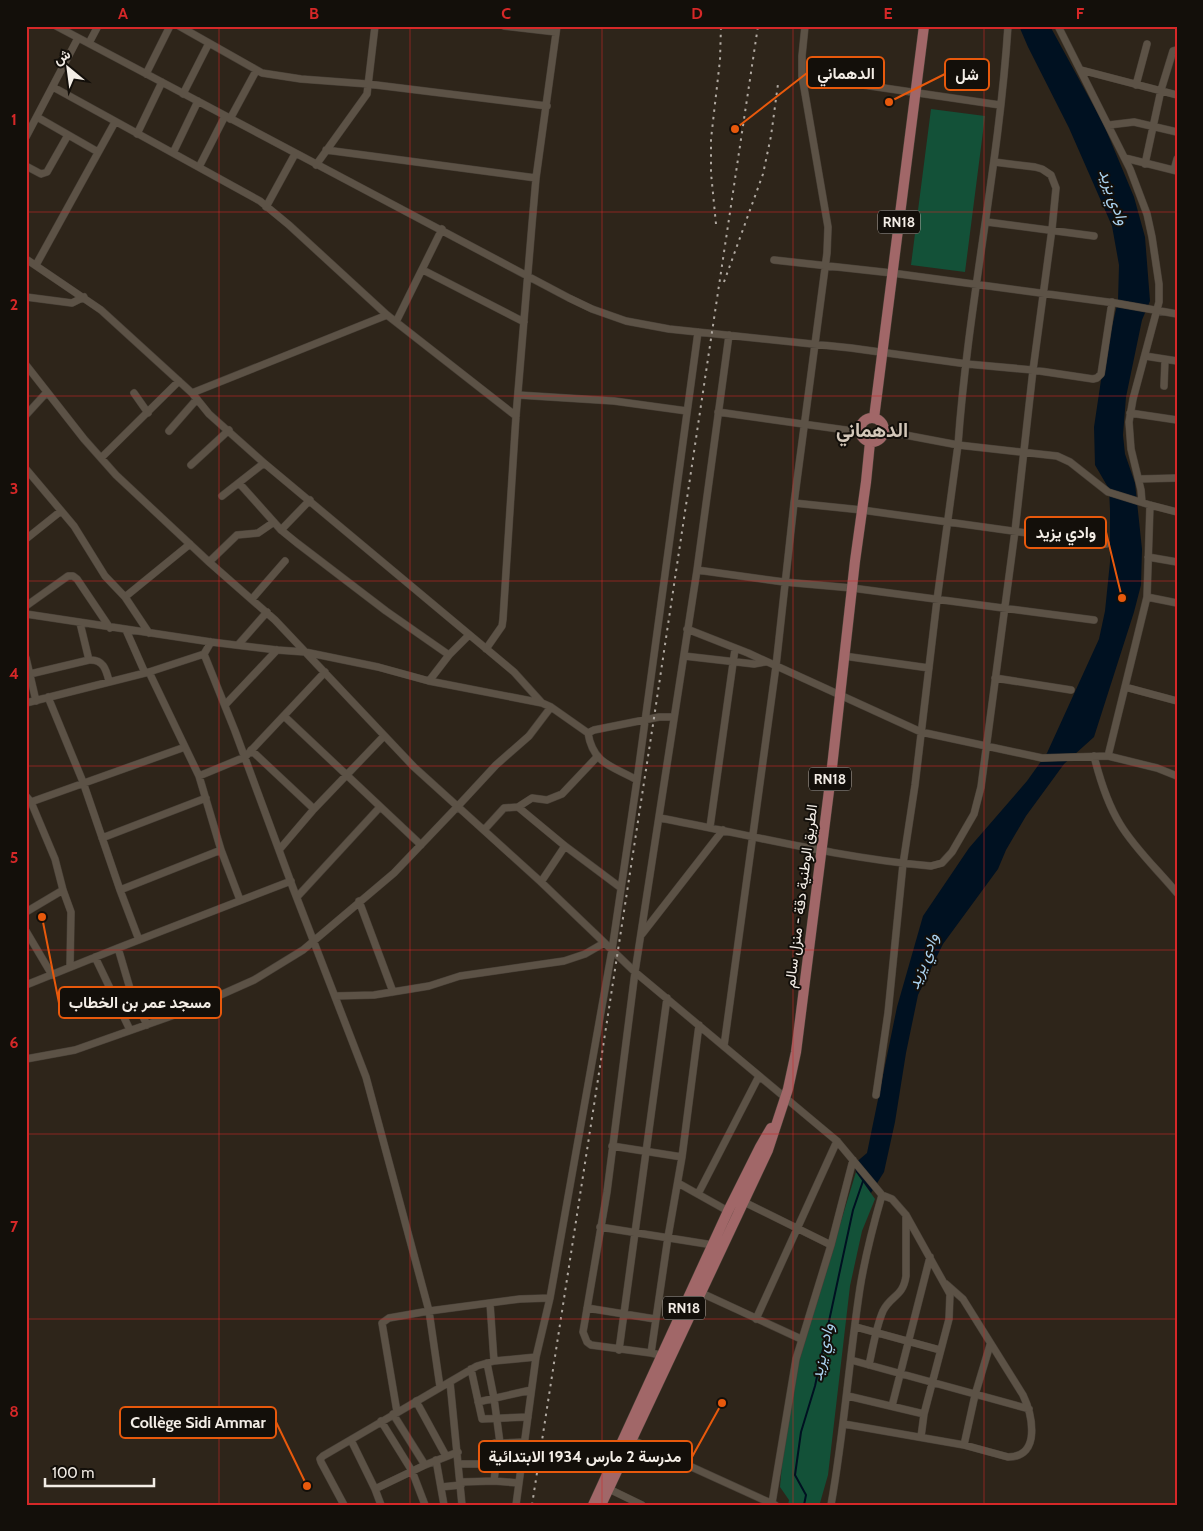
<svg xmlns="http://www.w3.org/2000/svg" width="1203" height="1531" viewBox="0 0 1203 1531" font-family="Cabin,Vazirmatn,sans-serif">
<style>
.green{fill:#135138}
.water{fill:#001121}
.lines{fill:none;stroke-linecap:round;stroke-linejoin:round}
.stream{stroke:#001121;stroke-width:2}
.street-casing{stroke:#473f36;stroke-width:8}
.primary-casing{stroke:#473f36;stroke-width:11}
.street{stroke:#5c5246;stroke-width:7}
.primary{stroke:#a16768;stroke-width:10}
.rail{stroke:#b0a9a1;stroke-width:2;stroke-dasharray:2.5 5;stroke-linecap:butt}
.grid{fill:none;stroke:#d62828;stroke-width:1;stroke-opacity:0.55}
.labels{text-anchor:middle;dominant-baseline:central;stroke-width:4;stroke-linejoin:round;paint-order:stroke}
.shield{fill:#130f0a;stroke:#b0aaa4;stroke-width:1}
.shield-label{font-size:14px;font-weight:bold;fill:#f3ede6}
.street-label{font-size:15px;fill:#f3ede6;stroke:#130f0a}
.water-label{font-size:16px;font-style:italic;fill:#aad2ef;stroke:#130f0a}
.district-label{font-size:20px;font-weight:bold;fill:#d4c8ba;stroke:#130f0a}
.leader{fill:none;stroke:#e8590c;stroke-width:2}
.callout-dot{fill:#e8590c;stroke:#130f0a;stroke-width:2}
.callout{fill:#130f0a;stroke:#e8590c;stroke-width:2}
.callout-label{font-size:16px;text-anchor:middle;font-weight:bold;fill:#f3ede6}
.neatline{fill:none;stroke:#d62828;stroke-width:2}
.grid-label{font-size:16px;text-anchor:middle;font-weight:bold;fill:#d62828}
</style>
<rect width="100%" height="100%" fill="#2e251a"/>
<!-- green -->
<path class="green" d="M931 109 985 116 965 272 911 265Z
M856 1172 875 1199 862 1231 850 1286 828 1475 820 1503 817 1505H788L789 1500 780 1487 785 1429 799 1359Z"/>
<!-- water -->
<path class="water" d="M1019 26H1050L1104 125 1134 197 1145 237 1150 301 1142 320 1126 397 1123 435 1125 454 1135 483 1142 549 1141 585 1134 612 1094 737 1064 764 1026 816 1006 850 998 869 943 944 918 995 906 1053 895 1122 884 1172 871 1193 856 1172 854 1164 867 1153 897 1007 923 916 969 848 1027 781 1047 753 1099 639 1105 611 1110 562V510L1109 489 1095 465 1094 427 1104 360 1118 301 1119 265 1112 226 1069 128 1028 47Z"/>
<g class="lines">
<!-- stream -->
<path class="stream" d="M804 1505 806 1495 795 1475 801 1432 815 1386 853 1210 863 1181"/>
<defs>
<path id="street" d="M56 26 569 298 592 309 626 321 669 329 851 348 967 364 1033 370 1093 379 1097 378 1101 374 1112 302
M179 26 262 73 301 79 368 84 547 106
M504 26 556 32
M1058 26 1130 169 1147 214 1152 237 1159 284V302L1133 399 1129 422 1131 449 1141 490 1142 502
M89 43 98 26
M1081 70 1177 95
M146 74 170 26
M802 76 1000 105
M1136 85 1147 44
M53 87 260 201 289 225 387 315 516 416
M183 94 209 43
M37 117 98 152
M230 119 256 71
M1109 125 1134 122 1177 132
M137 134 162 82
M26 137 78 38
M326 150 536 178
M173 153 198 101
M1125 158 1177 171
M1145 164 1161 90 1173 51 1177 50
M316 165 367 94 375 26
M26 166 41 174 47 172 68 135
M199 167 225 116
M1174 170 1177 159
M266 207 295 154
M987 222 1094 236
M26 259 101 310 192 393 209 414 264 463 514 672 542 703 551 707 588 733 594 730 659 717H674
M774 260 892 273 1115 303 1177 314
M36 265 115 122
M423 270 524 322
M26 297 72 303 84 297
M396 322 442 229
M1145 356 1177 361
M26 365 84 439 116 475 209 562 275 620 414 767 541 882 635 972 837 1141 882 1195C873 1226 865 1257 860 1288 849 1360 844 1433 831 1505
M1164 386 1165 360
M134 393 148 413
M192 393 387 315
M518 395 614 401 687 411
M718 412 860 432
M1130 413 1177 420
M26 415 47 392
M169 431 197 399
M884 431 958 445 1057 456 1070 462 1108 492 1150 505 1177 512
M101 458 179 381
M191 465 229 430
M26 469 74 526 105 576 125 597 149 633
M1139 479 1177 478
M239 483 281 530 297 543 386 611 449 655
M222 496 264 463
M794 503 862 510 1106 544
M1150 505 1147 597 1177 603
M281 530 310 500
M26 539 61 511
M1148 557 1177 562
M209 562 237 535 258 533 274 522
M697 570 784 582 852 588 1094 620
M125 597 190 544
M252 599 285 561
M26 606 68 576H73L77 579 110 628
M26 614 211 642 277 650 305 652 378 667 429 681 542 703
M80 623 89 660C103 659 106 669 109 681
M687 629 748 653 921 732 1042 758 1108 756 1157 768 1177 776
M126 630 145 673
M211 642 204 654 235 731 293 888 366 1077 429 1311 389 1318 382 1323 397 1412
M238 645 267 612
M486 649 502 626 503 619 516 416 532 224 536 178 557 26
M684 656 754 664 765 662
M844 656 929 668
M26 658 36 701
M149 672 199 776 221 850 240 900
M30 674 89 660
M995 678 1071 690
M429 681 449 655 469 635
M1125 687 1177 701
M48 697 83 782 120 890 139 940
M26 703 149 672 204 654
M225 705 277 650
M284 716 421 845
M588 733C593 764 612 766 637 780
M251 750 314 809
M1094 756C1100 780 1107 803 1120 824 1135 849 1158 870 1177 893
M1108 756 1147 597
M199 776 245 757 325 672
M26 796 31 802 55 859 63 890 71 912 70 967
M31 802 185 747
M518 807 565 846 621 888
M660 818C750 835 840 858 931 866L942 863 952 852 974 814 981 787 1015 531 1033 370 1052 229 1056 188 1051 175 1042 169 1035 167 994 162
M710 827 735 649
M484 830 504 808 518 807 532 798 547 800 562 794 597 757
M102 838 206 798
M279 850 314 809 384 736
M541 882 565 846
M120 890 221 850
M297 897 380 807
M359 901 393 992
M26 912 63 890
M26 931 52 975
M642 934 723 830
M118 948 131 992 147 1025
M95 957 130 1030
M26 985 118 948 291 881
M335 996 374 995 429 986 460 976 564 961 585 954 604 943
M724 1046 776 666 794 503 827 253 828 227 802 76V56L805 26
M26 1059 75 1050 180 1013 254 980 303 950 394 873 458 806 496 765 529 736 551 707
M876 1095 888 1013 903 864 915 785 937 600 958 445C968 305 999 166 1008 26
M612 1146 682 1157
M678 1183 728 1211
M698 1194 759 1076
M882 1195 892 1199 906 1215 950 1294 949 1319 924 1414 921 1437
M742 1201 831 1245
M600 1227 713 1245
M697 1291 801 1339
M490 1303 494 1361
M587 1308 655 1319
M756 1319 837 1141
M856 1327 940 1350
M619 1350 667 998
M651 1353 668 1237 682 1157 699 1025
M665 1356 651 1353 591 1345 587 1342 583 1332 607 1192 635 972 697 570 729 335
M851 1360 1029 1409
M487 1363 494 1398 500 1443
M869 1365C873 1347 876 1327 883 1311 891 1295 903 1297 906 1276V1215
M471 1369 482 1419 528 1417
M450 1382 462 1505
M440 1387 429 1311 520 1299 550 1298
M848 1396 924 1414
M416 1401 446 1456
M478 1402 531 1390
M892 1406 930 1257
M393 1414 425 1465
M381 1421 412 1471 425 1505
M844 1424 964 1445 1008 1457C1042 1457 1032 1414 1023 1395L963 1299 946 1284
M628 1438 775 1505
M351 1440 375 1489 381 1505
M484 1444 525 1442
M964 1445 975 1395 990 1345
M436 1460 444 1505
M459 1464H496L522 1466
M494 1481 496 1464 495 1443
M461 1482 494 1481 519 1483
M441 1487 461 1485
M375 1489 425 1465 458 1452
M609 1489 642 1505
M772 1503 796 1359 831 1245 853 1160
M344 1505 321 1462 320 1459 323 1456 477 1366 494 1361 536 1357
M516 1505 536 1357 550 1298 612 950 637 780 698 332"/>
<path id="primary" d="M874 418 924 26
M860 430a12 12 0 1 1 24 0a12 12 0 1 1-24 0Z
M593 1505 728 1211 760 1147 771 1128
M601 1505 768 1150 788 1089 796 1052 832 767 855 561 866 482 870 442"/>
</defs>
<!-- street casing -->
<use href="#street" class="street-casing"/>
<!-- primary casing -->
<use href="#primary" class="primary-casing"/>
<!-- street -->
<use href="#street" class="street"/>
<!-- primary -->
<use href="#primary" class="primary"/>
<!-- rail -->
<path class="rail" d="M716 224 711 173V139L720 60 721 26
M724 282 763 174 771 136 778 84
M532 1505 654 718 758 26"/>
</g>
<!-- grid -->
<path class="grid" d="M219 26V1505M410 26V1505M602 26V1505M793 26V1505M984 26V1505M26 212H1177M26 396H1177M26 581H1177M26 766H1177M26 950H1177M26 1134H1177M26 1319H1177"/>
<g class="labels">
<!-- shield labels -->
<g class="shield">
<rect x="878" y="210.5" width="42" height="23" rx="4"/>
<rect x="809" y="767.5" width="42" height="23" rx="4"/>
<rect x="663" y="1296.5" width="42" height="23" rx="4"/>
</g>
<g class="shield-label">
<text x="899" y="222">RN18</text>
<text x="830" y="779">RN18</text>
<text x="684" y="1308">RN18</text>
</g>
<!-- street labels -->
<g class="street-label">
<text transform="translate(801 896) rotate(-83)">الطريق الوطنية دقة - منزل سالم</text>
</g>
<!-- water labels -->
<g class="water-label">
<text transform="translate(1114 197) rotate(70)">وادي يزيد</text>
<text transform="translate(923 961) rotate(-69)">وادي يزيد</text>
<text transform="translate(822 1352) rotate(-78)">وادي يزيد</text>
</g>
<!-- district labels -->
<g class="district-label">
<text x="872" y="430">الدهماني</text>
</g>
</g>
<!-- callouts -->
<path class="leader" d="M735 129L807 73M889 102L945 74M1122 598L1106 532M42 917L59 1003M307 1486L276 1422M722 1403L692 1457"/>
<g class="callout-dot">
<circle cx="735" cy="129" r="5"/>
<circle cx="889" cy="102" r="5"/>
<circle cx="1122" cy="598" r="5"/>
<circle cx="42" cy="917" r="5"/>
<circle cx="307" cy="1486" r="5"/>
<circle cx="722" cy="1403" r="5"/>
</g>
<g class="callout">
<rect x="807" y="57" width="77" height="31" rx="5"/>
<rect x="945" y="59" width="44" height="31" rx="5"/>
<rect x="1025" y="517" width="81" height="31" rx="5"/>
<rect x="59" y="987" width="162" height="31" rx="5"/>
<rect x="120" y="1407" width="156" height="31" rx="5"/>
<rect x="479" y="1441" width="213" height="31" rx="5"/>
</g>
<g class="callout-label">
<text x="846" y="79">الدهماني</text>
<text x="967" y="80">شل</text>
<text x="1066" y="538">وادي يزيد</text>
<text x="140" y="1008">مسجد عمر بن الخطاب</text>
<text x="198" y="1428">Collège Sidi Ammar</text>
<text x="585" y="1462">مدرسة 2 مارس 1934 الابتدائية</text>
</g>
<!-- border -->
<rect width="1203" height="1531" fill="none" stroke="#130f0a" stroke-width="55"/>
<!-- north arrow -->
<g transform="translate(68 68) rotate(331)" stroke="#130f0a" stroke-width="4" paint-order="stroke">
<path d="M0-4L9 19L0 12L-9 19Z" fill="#f3ede6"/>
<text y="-8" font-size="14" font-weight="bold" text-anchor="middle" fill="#f3ede6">ش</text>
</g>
<!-- scale -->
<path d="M45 1478v8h109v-8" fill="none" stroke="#f3ede6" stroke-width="2.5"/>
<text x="52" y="1478" font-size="15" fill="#f3ede6" stroke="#130f0a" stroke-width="4" paint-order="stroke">100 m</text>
<rect x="28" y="28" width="1148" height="1476" class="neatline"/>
<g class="grid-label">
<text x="123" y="19">A</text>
<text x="314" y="19">B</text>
<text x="506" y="19">C</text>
<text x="697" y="19">D</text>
<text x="888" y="19">E</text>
<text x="1080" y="19">F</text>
<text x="14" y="125">1</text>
<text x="14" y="310">2</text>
<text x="14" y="494">3</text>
<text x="14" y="679">4</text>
<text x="14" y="863">5</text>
<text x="14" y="1048">6</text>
<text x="14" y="1232">7</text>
<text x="14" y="1417">8</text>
</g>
</svg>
